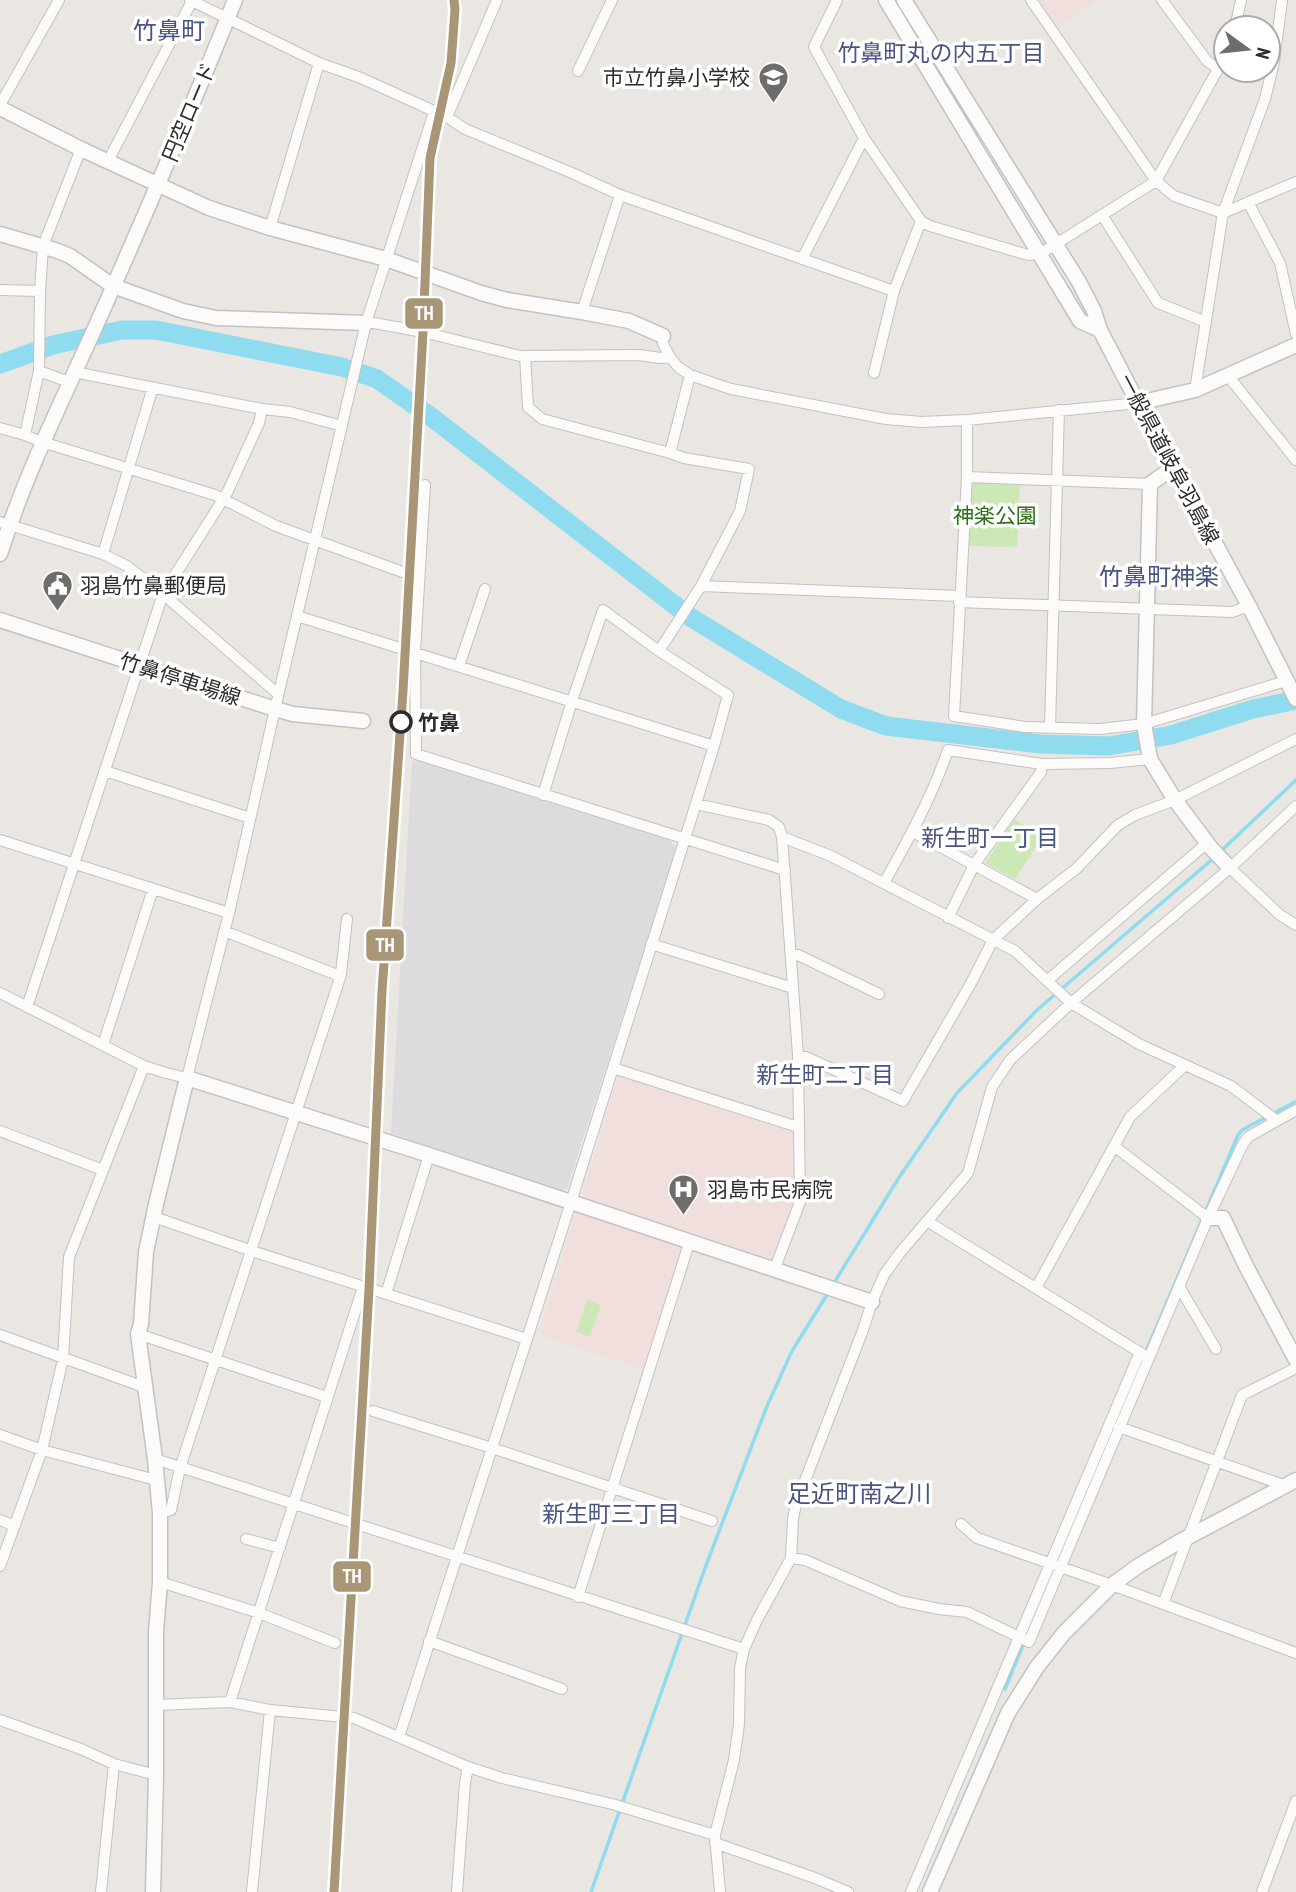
<svg xmlns="http://www.w3.org/2000/svg" width="1296" height="1892" viewBox="0 0 1296 1892" font-family="'PT Sans Narrow','Noto Sans JP',sans-serif">
<style>
.industrial{fill:#dddbdd}
.medical{fill:#f1dfde}
.green{fill:#cde8b7}
.lines{fill:none;stroke-linecap:round;stroke-linejoin:round}
.stream{stroke:#8fdcf1;stroke-width:3.5}
.river{stroke:#8fdcf1;stroke-width:19}
.street-casing{stroke:#c3c2c2;stroke-width:12}
.secondary-casing{stroke:#c3c2c2;stroke-width:17}
.street{stroke:#fcfbfa;stroke-width:10}
.secondary{stroke:#fcfbfa;stroke-width:14}
.rail-1-casing{stroke:#fff;stroke-width:14}
.rail-1{stroke:#a99677;stroke-width:9}
.stop-dot{fill:#fff;stroke:#2c2c2c;stroke-width:3.5}
.labels{text-anchor:middle;dominant-baseline:central;stroke-width:7;stroke-linejoin:round;paint-order:stroke}
.poi-label{font-size:21px;fill:#2c2c2c;stroke:#fff;text-anchor:start}
.street-label{font-size:21px;fill:#2c2c2c;stroke:#fff}
.park-label{font-size:21px;fill:#2b7014;stroke:#fff}
.stop-label{font-size:21px;font-weight:bold;fill:#2c2c2c;stroke:#fff;text-anchor:start}
.neighbourhood-label{font-size:23px;fill:#485481;stroke:#fff}
.quarter-label{font-size:24px;fill:#485481;stroke:#fff}
.line-badge{stroke:#fff;stroke-width:2.5}
.badge-label{font-size:19px;text-anchor:middle;font-weight:bold;fill:#fff}
</style>
<rect width="100%" height="100%" fill="#eae6e1"/>
<!-- industrial -->
<path class="industrial" d="M412 761 425 762 670 839 676 850 567 1188 558 1193 391 1133Z"/>
<!-- medical -->
<path class="medical" d="M1037 0H1096L1057 29Z
M630 1077 797 1129V1201L777 1257 773 1259 691 1231 648 1366 643 1369 543 1336 539 1331 617 1083Z"/>
<!-- green -->
<path class="green" d="M972 483H1020L1017 547 969 546Z
M1015 819 1041 839 1015 879 985 863Z
M587 1300 601 1305 590 1337 576 1332Z"/>
<g class="lines">
<!-- stream -->
<path class="stream" d="M1220 852 1296 780
M834 1283 898 1179 957 1093 1037 1010 1215 857
M1128 1394 1238 1135 1242 1130 1295 1102
M1045 1591 1071 1530
M1005 1689 1025 1640
M591 1892 705 1568 767 1406 792 1351 828 1293"/>
<!-- river -->
<path class="river" d="M0 364 53 345 122 330H156L342 367 377 379 430 416 690 617 841 709 886 726 1041 744 1109 746 1171 735 1253 709 1296 700"/>
<defs>
<path id="street" d="M190 0 319 63 361 78 447 117 465 129 572 173 620 195 894 291
M837 0 814 47 864 138 921 221 930 226 1028 255 1040 254 1156 181 1218 69 1207 61 1162 0
M1031 0 1156 181 1174 196 1223 213 1296 182
M1235 28 1241 0
M1218 69 1226 49
M578 71 612 0
M0 105 59 0
M447 117 497 0
M81 149 43 246 40 291 39 371 25 435 42 442 215 495 276 526 419 578
M108 161 192 1
M1248 202 1280 263 1296 334
M1102 215 1158 303 1206 322
M270 228 319 63
M802 259 864 138
M0 290 40 291
M582 312 620 195
M366 323H374L423 332 520 356 639 355 660 358 670 357
M663 336V344L670 357 678 367 690 375 731 389 886 419 921 422 967 420 1138 403
M525 356 528 407 542 419 670 453
M39 371 69 382
M74 372 262 409 290 412 342 426
M874 373 894 291 921 221
M1228 376 1296 460
M1195 390 1223 213 1265 99 1274 62 1282 0
M967 420V477L954 716 1025 727 1100 729 1144 724 1286 681
M0 428 25 435
M967 477 1150 484
M425 485 415 651 416 754 785 870
M0 522 103 554 127 566 163 594 278 694
M103 554 153 387
M701 586 959 596
M959 602 1232 612 1249 606
M297 616 714 746
M659 651 701 586 740 511 749 469 684 458 670 453 690 375
M459 666 485 589
M1050 727 1059 410
M105 771 250 818
M696 804 769 820 779 827 782 837
M913 832 1037 899 1076 869 1118 825 1135 815 1175 800 1296 739
M0 840 229 913
M1230 868 1280 915 1296 925
M884 883C908 840 932 797 948 750L1042 764 1110 763 1150 759
M948 918 974 865 1041 772 1042 764
M224 931 340 976
M651 944 793 988
M791 954 798 955 879 994
M1048 980 1207 843
M0 993 144 1066 166 1073 187 1078 229 913 275 709 366 323 434 112
M27 1007 163 594 227 493 259 423 262 409
M103 1045 153 889
M798 1055 806 1057 903 1101 970 985 993 940 1037 899
M613 1068 798 1127
M0 1131 103 1170
M1114 1146 1208 1218
M154 1217 252 1251 527 1339
M927 1221 1144 1355
M775 1268 800 1202 798 1055 782 837 831 856 1015 951 1071 1003 1139 1044 1231 1086 1276 1120
M1036 1288 1130 1117 1185 1065
M1180 1288 1216 1349
M386 1294 429 1155
M138 1334 327 1397
M0 1335 144 1387
M373 1411 492 1448 712 1521
M1119 1427 1286 1486
M0 1435 42 1450 156 1480
M155 1459 744 1649
M160 1513 171 1510 180 1468 338 984 341 974 347 919
M0 1520 15 1526
M961 1524 977 1538 1112 1585 1296 1653
M246 1539 280 1548
M791 1558 805 1560 900 1601 939 1609 967 1612 1029 1642 1208 1218 1243 1144 1248 1137 1296 1110
M0 1566 42 1450 63 1359 69 1257 144 1066
M160 1582 259 1613 335 1643
M578 1597 690 1240
M1163 1604 1242 1395 1296 1368
M429 1641 562 1689
M230 1702 363 1287
M156 1705 230 1702 270 1710 354 1718 468 1767 502 1778 612 1804 715 1835
M0 1720 81 1749 114 1764 156 1775
M399 1737 571 1202 714 746 728 695 659 651 603 610 572 701 543 795
M715 1843 815 1878 848 1892
M101 1892 114 1764
M252 1892 270 1710
M457 1892 465 1783 468 1767
M720 1892 715 1835 734 1760 739 1724 740 1668 744 1649 757 1620 791 1558 793 1519 796 1504 863 1330 872 1302 884 1275 899 1254 968 1173 992 1087 1010 1060 1071 1003 1230 868 1296 806
M911 1892 1140 1352
M1262 1892 1296 1801"/>
<path id="secondary" d="M886 0 1080 321 1100 330
M904 0 1079 282 1094 311 1100 330 1138 403 1174 467 1249 606 1296 699
M0 108 81 149 209 208 270 228 386 259 481 293 507 300 582 312 629 321 663 336
M0 234 58 251 70 256 113 286 183 311 216 318 366 323
M1138 403 1195 390 1296 345
M1174 467 1150 484 1144 724 1149 753 1150 759 1175 800 1211 848 1230 868
M0 554C26 472 64 397 99 319 146 213 192 107 235 0
M0 620 275 709 293 714 363 721
M1208 1218H1223L1246 1266 1296 1360
M153 1892 156 1775V1632L160 1582V1513L155 1459 138 1334 141 1324 146 1252 156 1204 187 1078 429 1155 872 1302
M930 1892 1008 1713 1037 1667 1064 1633 1112 1585 1138 1566 1177 1543 1296 1480"/>
</defs>
<!-- street casing -->
<use href="#street" class="street-casing"/>
<!-- secondary casing -->
<use href="#secondary" class="secondary-casing"/>
<!-- street -->
<use href="#street" class="street"/>
<!-- secondary -->
<use href="#secondary" class="secondary"/>
<defs>
<path id="rail-1" d="M334 1892 369 1289 382 991 403 691 423 332 430 158 451 63 455 10 454 0"/>
</defs>
<!-- rail-1 casing -->
<use href="#rail-1" class="rail-1-casing"/>
<!-- rail-1 -->
<use href="#rail-1" class="rail-1"/>
</g>
<!-- icons -->
<defs>
<symbol id="school-pin" viewBox="-11 -11 22 30"><path d="M0 17L-7.5 6A9.5 9.5 0 1 1 7.5 6Z" fill="#6e6d6b" stroke="#fff"/><path d="M0-5L7-2L0 1L-7-2ZM-4 1L0 2.5L4 1V4Q0 6-4 4Z" fill="#fff"/></symbol>
<symbol id="civic-pin" viewBox="-11 -11 22 30"><path d="M0 17L-7.5 6A9.5 9.5 0 1 1 7.5 6Z" fill="#6e6d6b" stroke="#fff"/><path d="M-.6-6.5H3V-4.5H.6V-3L4-1V1h2V6H-6V1h2V-1L-.6-3ZM-1.2 2.5V6h2.4V2.5Z" fill="#fff"/></symbol>
<symbol id="hospital-pin" viewBox="-11 -11 22 30"><path d="M0 17L-7.5 6A9.5 9.5 0 1 1 7.5 6Z" fill="#6e6d6b" stroke="#fff"/><path d="M-5-5h3v3.5h4V-5h3V5h-3V1.5h-4V5h-3Z" fill="#fff"/></symbol>
</defs>
<g fill-rule="evenodd">
<use href="#school-pin" x="756" y="60" width="35" height="47"/>
<use href="#civic-pin" x="40" y="568" width="35" height="47"/>
<use href="#hospital-pin" x="666" y="1172" width="35" height="47"/>
</g>
<!-- markers -->
<circle class="stop-dot" cx="401" cy="722" r="10"/>
<g class="labels">
<!-- poi labels -->
<g class="poi-label">
<text x="750" y="77" text-anchor="end">市立竹鼻小学校</text>
<text x="80" y="585">羽島竹鼻郵便局</text>
<text x="707" y="1189">羽島市民病院</text>
</g>
<!-- street labels -->
<g class="street-label">
<text transform="translate(189 112) rotate(-67)">円空ロード</text>
<text transform="translate(1169 459) rotate(62)">一般県道岐阜羽島線</text>
<text transform="translate(180 679) rotate(18)">竹鼻停車場線</text>
</g>
<!-- park labels -->
<g class="park-label">
<text x="995" y="515">神楽公園</text>
</g>
<!-- stop labels -->
<g class="stop-label">
<text x="418" y="722">竹鼻</text>
</g>
<!-- neighbourhood labels -->
<g class="neighbourhood-label">
<text x="941" y="52">竹鼻町丸の内五丁目</text>
<text x="990" y="837">新生町一丁目</text>
<text x="825" y="1074">新生町二丁目</text>
<text x="611" y="1513">新生町三丁目</text>
</g>
<!-- quarter labels -->
<g class="quarter-label">
<text x="169" y="30">竹鼻町</text>
<text x="1159" y="576">竹鼻町神楽</text>
<text x="859" y="1493">足近町南之川</text>
</g>
</g>
<g class="line-badge">
<rect x="404" y="297" width="40" height="33" rx="7" fill="#a99677"/>
<rect x="365" y="928" width="40" height="34" rx="7" fill="#a99677"/>
<rect x="332" y="1560" width="40" height="33" rx="7" fill="#a99677"/>
</g>
<g class="badge-label">
<text x="424" y="320">TH</text>
<text x="385" y="952">TH</text>
<text x="352" y="1583">TH</text>
</g>
<!-- north arrow -->
<g transform="translate(1247 49) rotate(105)"><circle r="33" fill="#ffffff" stroke="#ababab" stroke-width="2"/>
<path d="M0-5L12 26L0 18L-12 26Z" fill="#6e6d6b"/>
<text y="-10" font-size="19" font-weight="bold" text-anchor="middle" fill="#2c2c2c">N</text>
</g>
</svg>
